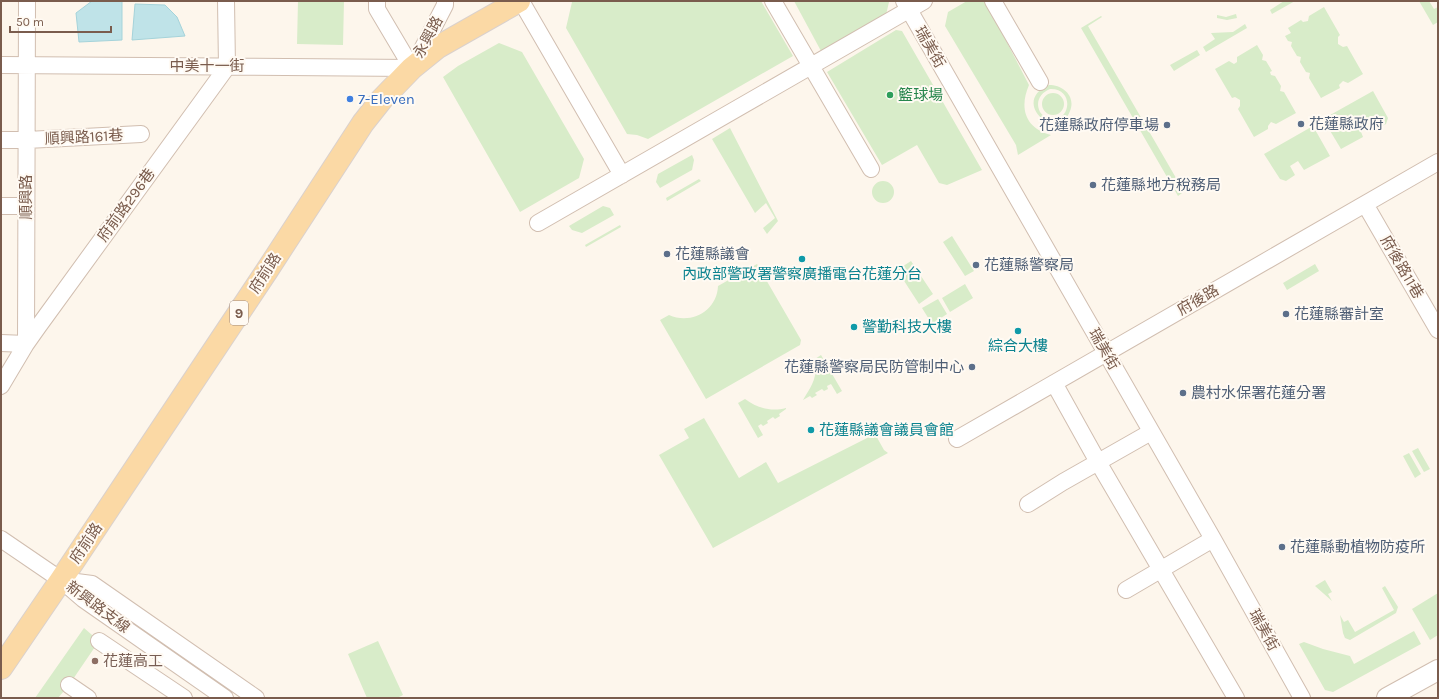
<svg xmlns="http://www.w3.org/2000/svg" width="1439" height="699" viewBox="0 0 1439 699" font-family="Karla,'Noto Sans TC',sans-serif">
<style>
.green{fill:#d8ecc9;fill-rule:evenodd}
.water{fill:#bfe3e8;stroke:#a5d3da}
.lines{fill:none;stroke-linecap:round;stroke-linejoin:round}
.minor-casing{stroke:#d1beb0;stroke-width:18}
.tertiary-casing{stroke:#d1beb0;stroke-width:22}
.primary-casing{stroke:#dad1cd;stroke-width:24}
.minor{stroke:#fff;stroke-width:16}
.tertiary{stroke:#fff;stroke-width:20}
.primary{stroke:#fbd9a5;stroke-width:22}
.leisure-dot{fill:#2e9e5b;stroke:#fffaf3;stroke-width:1.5}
.shop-dot{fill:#3f7fe0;stroke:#fffaf3;stroke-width:1.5}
.service-dot{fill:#5c6f8a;stroke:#fffaf3;stroke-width:1.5}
.culture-dot{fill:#0f9aa8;stroke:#fffaf3;stroke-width:1.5}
.education-dot{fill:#8d6e63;stroke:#fffaf3;stroke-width:1.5}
.labels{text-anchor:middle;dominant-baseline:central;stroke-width:4;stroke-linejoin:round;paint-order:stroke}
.shield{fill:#fffaf3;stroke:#a28b7f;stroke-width:1}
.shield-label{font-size:14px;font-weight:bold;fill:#7a5c4d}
.street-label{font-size:15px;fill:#7a5c4d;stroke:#fffaf3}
.leisure-label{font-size:15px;fill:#27864d;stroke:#fffaf3;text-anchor:start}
.shop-label{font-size:15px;fill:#366cbe;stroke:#fffaf3;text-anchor:start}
.service-label{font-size:15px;fill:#4e5e75;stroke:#fffaf3;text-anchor:start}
.culture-label{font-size:15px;fill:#0d838f;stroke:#fffaf3}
.education-label{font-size:15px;fill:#785e54;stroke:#fffaf3;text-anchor:start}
</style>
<rect width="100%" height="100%" fill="#fdf6ec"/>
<!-- green -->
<path class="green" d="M298 1H344L343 45 297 44Z
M574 1H761L793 56 648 139 637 135 627 134 566 28 572 2Z
M794 1H888L889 2 886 15 821 51Z
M967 1H984L986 2 1029 85C1019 108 1025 128 1051 135L1018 155 1016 145 945 26 948 12Z
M1284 1H1295L1272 14 1270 10Z
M1419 1H1429L1434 9 1438 7V22L1433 25Z
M1324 7 1340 35 1338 37V44L1343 47 1347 46 1363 74 1348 83 1343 81 1339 85 1340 88 1321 98 1309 78 1310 73 1306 72 1300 62 1301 57 1297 56 1291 46 1292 42 1288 41 1285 36 1291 33 1288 28 1301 20 1303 22 1308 21 1309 16Z
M1236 14 1237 18 1227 20 1217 18V15L1226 17Z
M1101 16 1102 17 1088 26 1183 190 1182 193 1178 196 1081 28Z
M1245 24 1247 28 1206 52 1203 47 1215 39 1211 33 1233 32Z
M896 30 902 31 982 170 947 185 939 183 917 145 882 165 827 72Z
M499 43 522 52 584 159 579 178 520 212 443 77 458 66Z
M1257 45 1263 55 1262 60 1266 61 1272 71 1270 72 1271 75 1275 76 1281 86 1280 91 1284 92 1296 113 1276 124 1271 122 1268 126V129L1254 137 1238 109 1240 106V100L1235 97 1232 98 1215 69 1229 61 1234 64 1237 62V57Z
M1197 50 1200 55 1174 71 1170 65Z
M1049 85C1063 85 1076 96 1070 111 1058 144 1009 102 1049 85ZM1050 89C1075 88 1071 123 1050 119 1046 118 1042 115 1040 112 1035 102 1040 93 1050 89Z
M1373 91 1388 118 1386 124 1376 129 1371 120 1362 124 1365 130 1361 132 1363 137 1341 149 1323 119Z
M1042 104a11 11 0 1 1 22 0a11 11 0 1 1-22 0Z
M1313 126 1330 156 1304 170 1298 161 1290 166 1295 175 1286 181 1280 179 1264 154Z
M730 128 778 221 767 234 763 228 775 218 766 203 755 213 712 139Z
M692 155 694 160 692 170 660 188 656 182 658 174Z
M699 179 701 181 667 201 666 198Z
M872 192a11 11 0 1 1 22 0a11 11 0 1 1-22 0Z
M603 206 610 208 614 215 582 233 572 230 569 226Z
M620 225 621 227 586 247 585 245Z
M952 236 974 271 965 276 943 242Z
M911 261 933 294 919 304 897 270Z
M757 264 801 340 800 345 706 399 660 320 669 315C691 325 717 311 718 286Z
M1315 264 1319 271 1287 290 1283 283Z
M965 284 973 298 950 312 942 298Z
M938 299 947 314 932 324 922 308Z
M821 355 842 391 837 394 831 384 827 386 828 389 824 391 822 389 815 393 817 395 812 398 810 396 803 400C812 385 818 377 815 359Z
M745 399C757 408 771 412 786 408V409L779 414 780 416 775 419 773 417 767 421 768 423 763 426 761 424 758 426 763 435 758 438 738 403Z
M704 418 739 478 766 462 778 483 875 434 884 450 888 453 713 548 659 455 689 438 684 429Z
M1418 448 1430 469 1424 472 1412 451Z
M1409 453 1421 474 1415 478 1403 456Z
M1325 580 1332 592 1328 594 1332 601 1315 586Z
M1385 586 1398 607 1396 613 1350 640 1345 638 1343 633 1340 615 1344 622 1348 620 1355 632 1394 610 1382 588Z
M1438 593V635L1430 640 1412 609Z
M84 628 99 641 69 685 58 698H35Z
M1414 631 1421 644 1333 692 1325 690 1299 644 1304 642 1323 649 1350 656 1354 664Z
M378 641 403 695 397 698H367L348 654Z"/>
<!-- water -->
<path class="water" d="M92 1H122V40L79 42 76 13Z
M135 4 165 5 177 17 185 36 132 40Z"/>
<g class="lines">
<defs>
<path id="minor" d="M377 1V9L412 68
M521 1 622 175
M773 1 871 169
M904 1 1213 539 1302 698
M993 1 1040 82
M415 63 445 5V1
M1 65 412 68
M1 140H27L141 134
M1365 204 1438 330
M1 206H26
M538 223 924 1
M1 343 26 344
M26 344 27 1
M1054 383 1098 462 1236 698
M1 386 26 344 38 327 227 67 226 1
M957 439 1438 162
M1028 504 1063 482 1151 432
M1 539 61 580 83 599 225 698
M61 580 92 584 256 698
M1126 590 1213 539
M99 641 184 698
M69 685 88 698"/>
<path id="tertiary" d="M1387 698 1438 670"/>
<path id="primary" d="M1 668 61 580 266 272 363 123 382 99 412 68 438 47 519 1"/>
</defs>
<!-- minor casing -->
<use href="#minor" class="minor-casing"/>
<!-- tertiary casing -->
<use href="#tertiary" class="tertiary-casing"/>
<!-- primary casing -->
<use href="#primary" class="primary-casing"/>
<!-- minor -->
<use href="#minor" class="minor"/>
<!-- tertiary -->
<use href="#tertiary" class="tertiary"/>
<!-- primary -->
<use href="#primary" class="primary"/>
</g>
<!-- markers -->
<circle class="leisure-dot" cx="890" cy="95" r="4"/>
<circle class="shop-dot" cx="350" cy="99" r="4"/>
<g class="service-dot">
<circle cx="1301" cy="124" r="4"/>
<circle cx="1167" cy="125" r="4"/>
<circle cx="1093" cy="185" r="4"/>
<circle cx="667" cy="254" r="4"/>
<circle cx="976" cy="265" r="4"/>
<circle cx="1286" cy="314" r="4"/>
<circle cx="972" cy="367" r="4"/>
<circle cx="1183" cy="393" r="4"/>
<circle cx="1282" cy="547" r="4"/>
</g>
<g class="culture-dot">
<circle cx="802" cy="259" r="4"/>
<circle cx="854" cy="327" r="4"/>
<circle cx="1018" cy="331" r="4"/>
<circle cx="811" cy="430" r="4"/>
</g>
<circle class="education-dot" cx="95" cy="661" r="4"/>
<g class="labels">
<!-- shield labels -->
<rect class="shield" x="230" y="301" width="18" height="24" rx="3"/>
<g class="shield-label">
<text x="239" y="313">9</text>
</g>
<!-- street labels -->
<g class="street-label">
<text transform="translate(428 37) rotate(-62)">永興路</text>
<text transform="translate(930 47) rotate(60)">瑞美街</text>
<text x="207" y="66">中美十一街</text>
<text transform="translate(84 137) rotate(-3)">順興路161巷</text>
<text transform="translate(26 197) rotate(-90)">順興路</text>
<text transform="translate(126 205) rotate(-54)">府前路296巷</text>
<text transform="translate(1402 267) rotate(60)">府後路11巷</text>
<text transform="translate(265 273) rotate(-57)">府前路</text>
<text transform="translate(1198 300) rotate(-30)">府後路</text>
<text transform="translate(1104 349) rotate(60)">瑞美街</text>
<text transform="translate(86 543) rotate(-56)">府前路</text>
<text transform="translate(98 607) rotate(37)">新興路支線</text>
<text transform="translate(1264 630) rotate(61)">瑞美街</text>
</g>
<!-- leisure labels -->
<g class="leisure-label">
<text x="898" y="95">籃球場</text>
</g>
<!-- shop labels -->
<g class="shop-label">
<text x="358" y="99">7-Eleven</text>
</g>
<!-- service labels -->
<g class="service-label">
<text x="1309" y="124">花蓮縣政府</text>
<text x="1159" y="125" text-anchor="end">花蓮縣政府停車場</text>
<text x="1101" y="185">花蓮縣地方稅務局</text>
<text x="675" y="254">花蓮縣議會</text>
<text x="984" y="265">花蓮縣警察局</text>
<text x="1294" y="314">花蓮縣審計室</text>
<text x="964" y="367" text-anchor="end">花蓮縣警察局民防管制中心</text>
<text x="1191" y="393">農村水保署花蓮分署</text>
<text x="1290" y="547">花蓮縣動植物防疫所</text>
</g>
<!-- culture labels -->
<g class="culture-label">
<text x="802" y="274">內政部警政署警察廣播電台花蓮分台</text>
<text x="862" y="327" text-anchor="start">警勤科技大樓</text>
<text x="1018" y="346">綜合大樓</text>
<text x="819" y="430" text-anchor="start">花蓮縣議會議員會館</text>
</g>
<!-- education labels -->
<g class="education-label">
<text x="103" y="661">花蓮高工</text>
</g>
</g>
<!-- border -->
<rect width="1439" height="699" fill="none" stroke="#7a5c4d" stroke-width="4"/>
<!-- scale -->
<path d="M10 26v6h101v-6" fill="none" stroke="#7a5c4d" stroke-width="2"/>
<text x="16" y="26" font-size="12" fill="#7a5c4d" stroke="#fffaf3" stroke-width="3" paint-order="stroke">50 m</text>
</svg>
